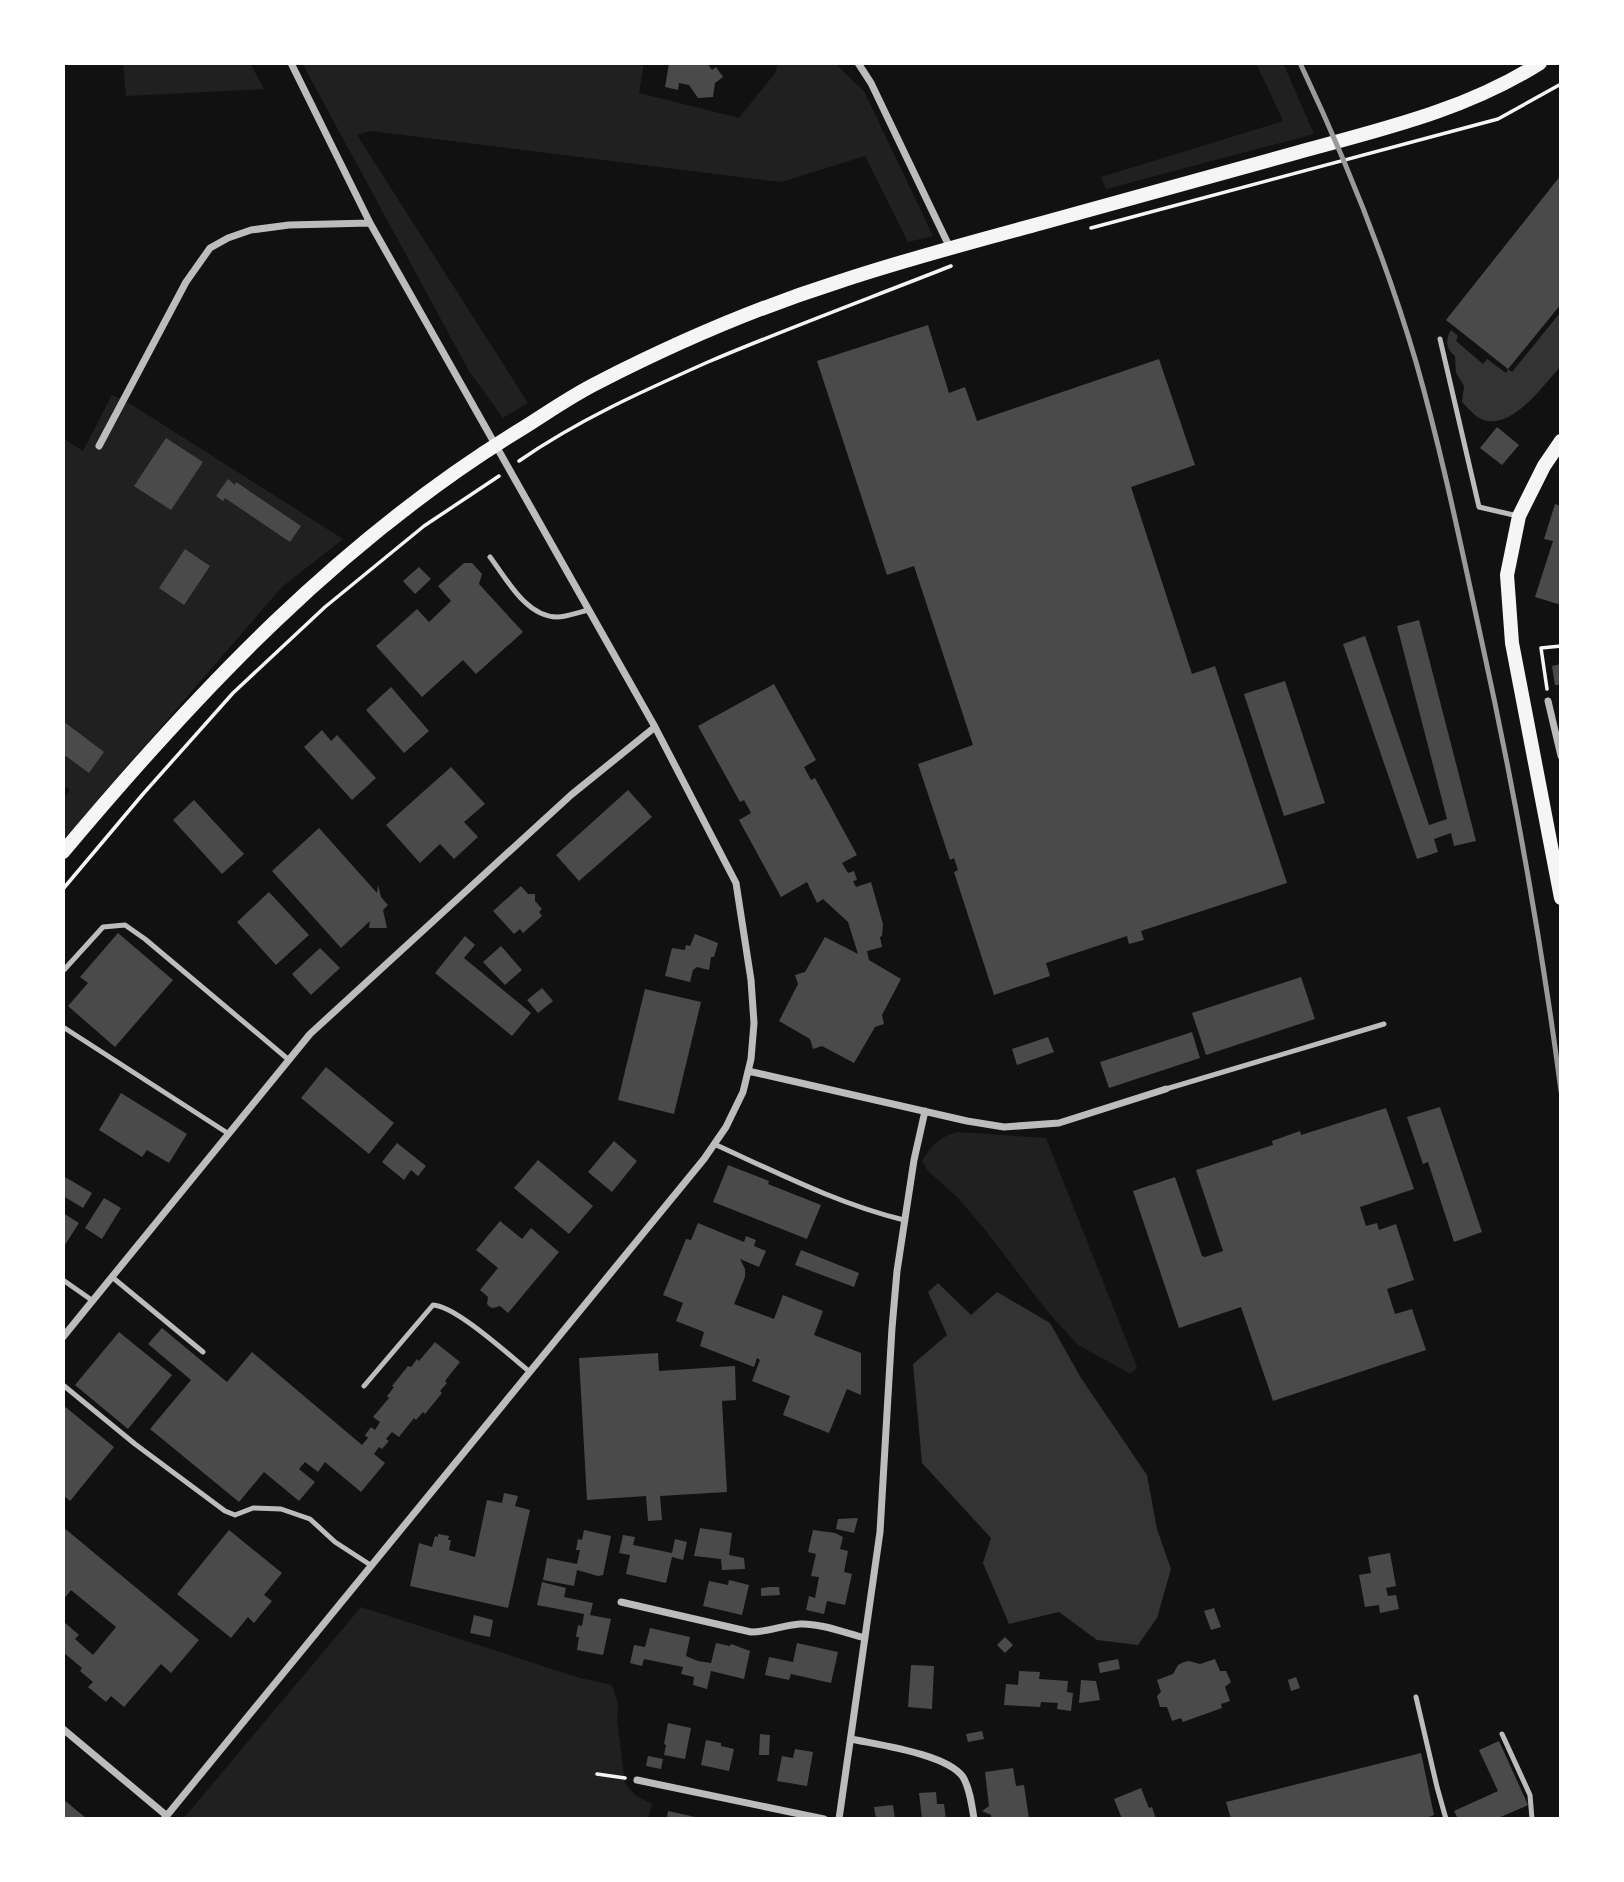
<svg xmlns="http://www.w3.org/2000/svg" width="1624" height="1882" viewBox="0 0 1624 1882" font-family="Spectral,serif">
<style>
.green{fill:#202020}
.water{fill:#333}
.building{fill:#4a4a4a}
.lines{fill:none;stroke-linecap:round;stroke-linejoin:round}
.path{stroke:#f5f5f5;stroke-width:3.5}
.service{stroke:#bcbcbc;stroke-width:5}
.minor{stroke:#bcbcbc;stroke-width:7}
.secondary{stroke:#f5f5f5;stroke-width:14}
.rail{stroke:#9a9a9a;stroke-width:5}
</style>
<rect width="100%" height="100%" fill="#111"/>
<!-- green -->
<path class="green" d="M123 63H250L264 89 126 96Z
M302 63H644L639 93 739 118 775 73 778 63H835L864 91 933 236 908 242 865 156 781 182 371 131 357 135 528 403 503 418 469 371Z
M1256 63H1283L1314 134 1106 189 1101 177 1283 121Z
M112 395 129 403 343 539 282 587 63 840V799L70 790 63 785V438L83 451Z
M958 1132 1046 1138 1137 1367 1131 1374 1078 1345 1047 1311 986 1231 959 1199 927 1170 922 1161C932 1145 939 1137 958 1132Z
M361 1607 580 1678 612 1685 618 1703 617 1719 625 1783 635 1795 652 1804 648 1819H183Z"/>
<!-- water -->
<path class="water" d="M1559 314 1561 315V366C1545 383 1516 425 1488 421 1477 420 1469 409 1462 402L1464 386 1456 373 1455 356C1446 350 1445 338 1451 330L1458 336 1456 341 1483 364 1487 359 1506 373 1508 369 1512 372Z
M938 1283 971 1315 997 1292 1050 1323 1081 1378 1147 1475 1157 1529 1171 1569 1157 1618 1138 1645 1097 1640 1059 1612 1009 1624 983 1563 991 1538 922 1463 913 1364 947 1335 928 1292Z"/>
<!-- building -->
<path class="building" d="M669 63H707L712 70 716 67 723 77 715 83 713 97 698 98 689 85 679 83 678 90 665 87Z
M1561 175V304L1508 369 1446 320Z
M928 325 949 393 965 387 977 421 1159 359 1195 465 1131 487 1192 674 1215 666 1287 883 1141 931 1144 940 1129 944 1127 936 1046 963 1050 976 994 995 954 872 958 870 954 858 950 860 918 764 973 745 914 566 887 575 817 361Z
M1497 427 1519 445 1502 465 1480 448Z
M166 438 203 462 171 510 134 486Z
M228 479 235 485 236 482 301 526 290 542 225 498 223 501 216 496Z
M1555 504 1561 506V605L1535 597 1553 541 1544 539Z
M185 549 210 566 184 605 159 588Z
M464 563H472L482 574 479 584 523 632 476 674 463 660 422 697 376 646 417 609 429 622 451 601 438 586Z
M419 567 431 579 415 594 403 581Z
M1419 620 1476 841 1454 846 1451 833 1434 839 1438 852 1417 859 1343 644 1365 636 1429 825 1447 819 1397 626Z
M1561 664V685H1555L1552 666Z
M1285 681 1325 803 1284 816 1244 694Z
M774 684 816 760 804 767 811 780 815 778 857 855 842 863 848 873 854 871 857 880 853 881 856 887 871 882 883 924 882 936 880 937 882 947 867 951 869 960 901 979 882 1015 884 1024 875 1027 854 1063 822 1046 813 1049 810 1039 779 1021 798 984 795 975 805 972 825 937 858 954 848 922 823 899 817 903 807 882 781 897 739 820 751 813 744 800 740 802 698 726Z
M391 687 429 731 404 753 366 710Z
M63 721 104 752 89 773 63 754Z
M322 730 331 741 337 735 376 778 352 800 304 747Z
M451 767 485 804 464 822 478 837 454 859 440 844 420 863 386 825Z
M628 790 652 817 579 881 556 855Z
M194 800 244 854 222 874 173 820Z
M319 828 377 893 378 885 381 897 388 905 383 910 387 928H369L370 921 341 948 272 871Z
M521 886 528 894H535V901L542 909 539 912 542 916 523 933 520 929 514 934 493 911Z
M269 892 309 935 276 965 237 922Z
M118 933 173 980 115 1047 68 1006 88 983 80 977Z
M695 934 718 943 714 957H711L709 970 697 967 693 970 690 982 665 976 672 948 685 950 686 945 690 946Z
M465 936 475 945 464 958 531 1013 512 1036 435 973Z
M501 946 522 970 505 985 483 962Z
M320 948 340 968 311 995 292 974Z
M1301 977 1315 1019 1206 1055 1192 1013Z
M542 988 553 1001 538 1013 527 1000Z
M645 989 701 1002 674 1114 618 1100Z
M1192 1032 1200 1058 1109 1088 1100 1062Z
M1048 1037 1054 1052 1017 1065 1012 1049Z
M326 1067 394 1123 369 1154 301 1098Z
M121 1093 187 1134 169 1163 147 1150 142 1157 99 1130Z
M1440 1107 1482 1232 1454 1242 1428 1162 1423 1164 1407 1117Z
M1386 1108 1414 1189 1360 1207 1366 1226 1377 1223 1379 1230 1396 1224 1414 1280 1387 1289 1395 1314 1412 1309 1426 1350 1273 1401 1241 1307 1179 1328 1133 1191 1175 1177 1202 1256 1205 1257 1223 1251 1196 1170 1273 1145 1272 1141 1300 1131 1301 1135Z
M614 1141 637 1161 612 1192 588 1172Z
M397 1143 426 1166 418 1176 411 1170 404 1180 382 1162Z
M538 1160 593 1206 569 1234 514 1188Z
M728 1165 769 1181 768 1184 821 1205 807 1239 713 1202Z
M65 1177 92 1193 83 1208 63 1196Z
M104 1198 121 1208 102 1239 85 1228Z
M63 1213 79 1223 63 1248Z
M500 1221 522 1239 531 1228 559 1252 508 1313 500 1306 493 1308 490 1307 487 1304 488 1297 480 1290 498 1268 476 1250Z
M698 1223 744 1242 746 1236 756 1240 754 1246 766 1251 759 1267 740 1259 745 1269V1277L734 1304 774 1319 783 1295 823 1311 814 1335 861 1353V1395L847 1389 829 1433 783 1415 790 1396 752 1381 760 1360 757 1358 754 1367 700 1346 704 1332 676 1321 683 1303 663 1295 686 1239 691 1240Z
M801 1250 859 1273 854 1287 795 1265Z
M162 1328 227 1382 252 1352 362 1445 368 1438 365 1435 371 1427 375 1430 380 1422 373 1417 389 1398 387 1396 394 1387 392 1386 408 1366 411 1367 417 1359 419 1361 435 1342 460 1362 445 1381 447 1383 440 1391 442 1393 425 1414 423 1412 416 1420 414 1418 399 1437 392 1432 386 1439 389 1441 382 1449 379 1447 374 1454 385 1463 361 1492 325 1462 318 1472 305 1462 299 1469 315 1482 299 1501 264 1472 239 1502 150 1429 191 1380 148 1344Z
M119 1332 172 1375 128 1429 75 1385Z
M658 1353 659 1371 735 1366 736 1400 722 1401 727 1492 660 1496 662 1520 648 1521 646 1496 587 1500 579 1358Z
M63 1405 114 1447 70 1501 63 1495Z
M504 1493 518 1496 515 1506 530 1510 508 1608 410 1586 419 1543 432 1547 435 1536 438 1537V1534L449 1536 448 1540H451L449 1550 475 1557 487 1500 502 1503Z
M858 1518 854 1533 836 1529 838 1519Z
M63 1527 199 1640 171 1673 161 1664 124 1707 111 1696 106 1702 88 1687 93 1682 80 1671 82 1668 63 1652V1621L79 1635 75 1639 93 1655 116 1627 71 1590 63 1600Z
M700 1528 732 1533 729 1555 744 1558 745 1569 722 1570 721 1559 694 1556Z
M229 1530 282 1573 264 1595 272 1601 254 1623 248 1617 231 1638 177 1594Z
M584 1530 611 1536 603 1575 598 1576 577 1570 574 1586 543 1580 547 1558 577 1564 580 1550H576L578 1539 582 1540Z
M813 1530 835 1533 843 1537 840 1549 848 1551 844 1572 852 1574 845 1605 827 1601 824 1614 806 1610 809 1596 815 1598 819 1577 811 1576 816 1554 808 1552Z
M623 1535 635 1537 633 1545 672 1553 675 1539 687 1542 683 1560 672 1557 666 1583 626 1574 630 1555 619 1553Z
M1390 1553 1396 1586 1386 1588 1388 1596 1396 1595 1399 1609 1380 1613 1379 1605 1365 1607 1359 1575 1371 1573 1368 1557Z
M729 1580 749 1585 742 1615 703 1606 709 1581 728 1585Z
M542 1582 566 1588 564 1597 593 1603 590 1615 611 1619 603 1655 577 1650 579 1637H576L578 1625 582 1626 584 1614 537 1605Z
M770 1587H779L780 1595 761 1596V1588Z
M1214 1608 1221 1627 1211 1630 1204 1611Z
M474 1615 493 1620 490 1637 470 1633Z
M650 1628 690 1637 686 1656 698 1661 711 1663 716 1643 730 1646 731 1644 750 1651 744 1679 711 1671 707 1689 693 1685 694 1677 681 1674 683 1667 644 1659 642 1666 630 1663 634 1645 645 1647Z
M1005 1637 1013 1645 1005 1653 997 1645Z
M797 1643 838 1652 831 1683 791 1674 789 1680 765 1675 769 1657 793 1662Z
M1118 1659 1120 1669 1100 1673 1098 1663Z
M1215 1659 1220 1671H1226L1231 1682 1225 1687 1230 1701 1221 1704 1222 1708 1183 1722 1181 1718 1172 1721 1167 1707H1160L1157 1696 1161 1692 1157 1680 1173 1674 1178 1665 1184 1662 1189 1661 1200 1664Z
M911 1665 934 1666 932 1709 908 1707Z
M1019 1671 1040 1672 1039 1679 1068 1681 1067 1692 1073 1693 1071 1711 1057 1709 1058 1703 1041 1702 1040 1707 1004 1705 1006 1684 1018 1685Z
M1296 1677 1300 1688 1291 1691 1288 1680Z
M1081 1680 1096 1681 1100 1700 1079 1703Z
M668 1723 691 1728 685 1759 664 1755 666 1745 664 1744Z
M982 1731 984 1739 968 1742 966 1734Z
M760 1734 770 1735 769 1755H759Z
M706 1740 721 1743V1746L734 1749 729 1771 701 1765Z
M1499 1741 1528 1805 1496 1819H1458L1454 1811 1498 1791 1479 1750Z
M795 1749 813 1752 807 1786 777 1781 782 1756 793 1758Z
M1421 1753 1434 1815 1424 1819H1231L1226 1802Z
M648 1756 663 1759 661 1769 646 1766Z
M1013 1768 1016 1786 1024 1785 1029 1819H991V1815L982 1811 989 1806 985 1772Z
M1141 1788 1149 1808 1152 1807 1156 1819H1122L1114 1799Z
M936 1792 937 1804H944L946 1819H922L919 1793Z
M63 1799 87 1819H63Z
M893 1805 895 1819H876L874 1807Z
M668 1811 695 1817V1819H667Z"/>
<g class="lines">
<!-- path -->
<path class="path" d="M1091 228 1498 119 1561 84
M519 461C578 420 643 391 708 362 788 328 870 298 951 266
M1547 689 1541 648 1561 646
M63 889 143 794 233 693 325 607 424 526 499 476
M597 1774 625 1778"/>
<!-- service -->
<path class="service" d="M1440 339 1479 507 1518 516
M490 557C506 578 526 617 557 617 567 617 579 612 589 610
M63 971 103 927 125 925 145 939 289 1060
M63 1027 229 1134
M1166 1089 1384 1024
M714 1144C776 1172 838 1204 904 1220
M112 1277 203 1352
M63 1280 93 1301
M63 1385 135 1444 225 1511 235 1515 253 1508 281 1509 310 1519 335 1542 372 1566
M364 1386 433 1305C456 1306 510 1356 530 1372
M1416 1697 1437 1787 1446 1819
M1502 1734 1530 1795 1532 1819"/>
<!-- minor -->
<path class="minor" d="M858 63 871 83 950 248
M99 446 186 282 210 248 228 238 251 230 289 225 370 223
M1548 701 1561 756
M748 1071 967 1121 1004 1127 1059 1123 1166 1089
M63 1337 310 1034 571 795 655 727
M621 1602 751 1632C769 1632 783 1625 800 1624 820 1623 845 1633 865 1638
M63 1729 167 1816
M851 1739C879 1745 947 1754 963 1777 970 1789 972 1806 974 1819
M637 1780 824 1819
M164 1819 704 1159 726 1127 743 1092 751 1059 754 1023 751 980 736 883 655 727 370 223 291 63
M839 1819 880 1532 892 1328 897 1271 914 1160 925 1111"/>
<!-- secondary -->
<path class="secondary" d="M1561 441 1544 466 1519 516 1507 575 1512 643 1561 898
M63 852C198 691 342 538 523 428 547 413 571 396 597 383 673 344 753 309 835 283 903 260 972 242 1042 223 1127 199 1213 176 1299 152 1383 129 1466 110 1540 63"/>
<!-- rail -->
<path class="rail" d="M1300 63C1346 160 1386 260 1416 362 1442 453 1461 546 1481 638 1514 788 1541 939 1561 1091"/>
</g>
<!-- border -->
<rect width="1624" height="1882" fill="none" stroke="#ffffff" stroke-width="130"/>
</svg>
